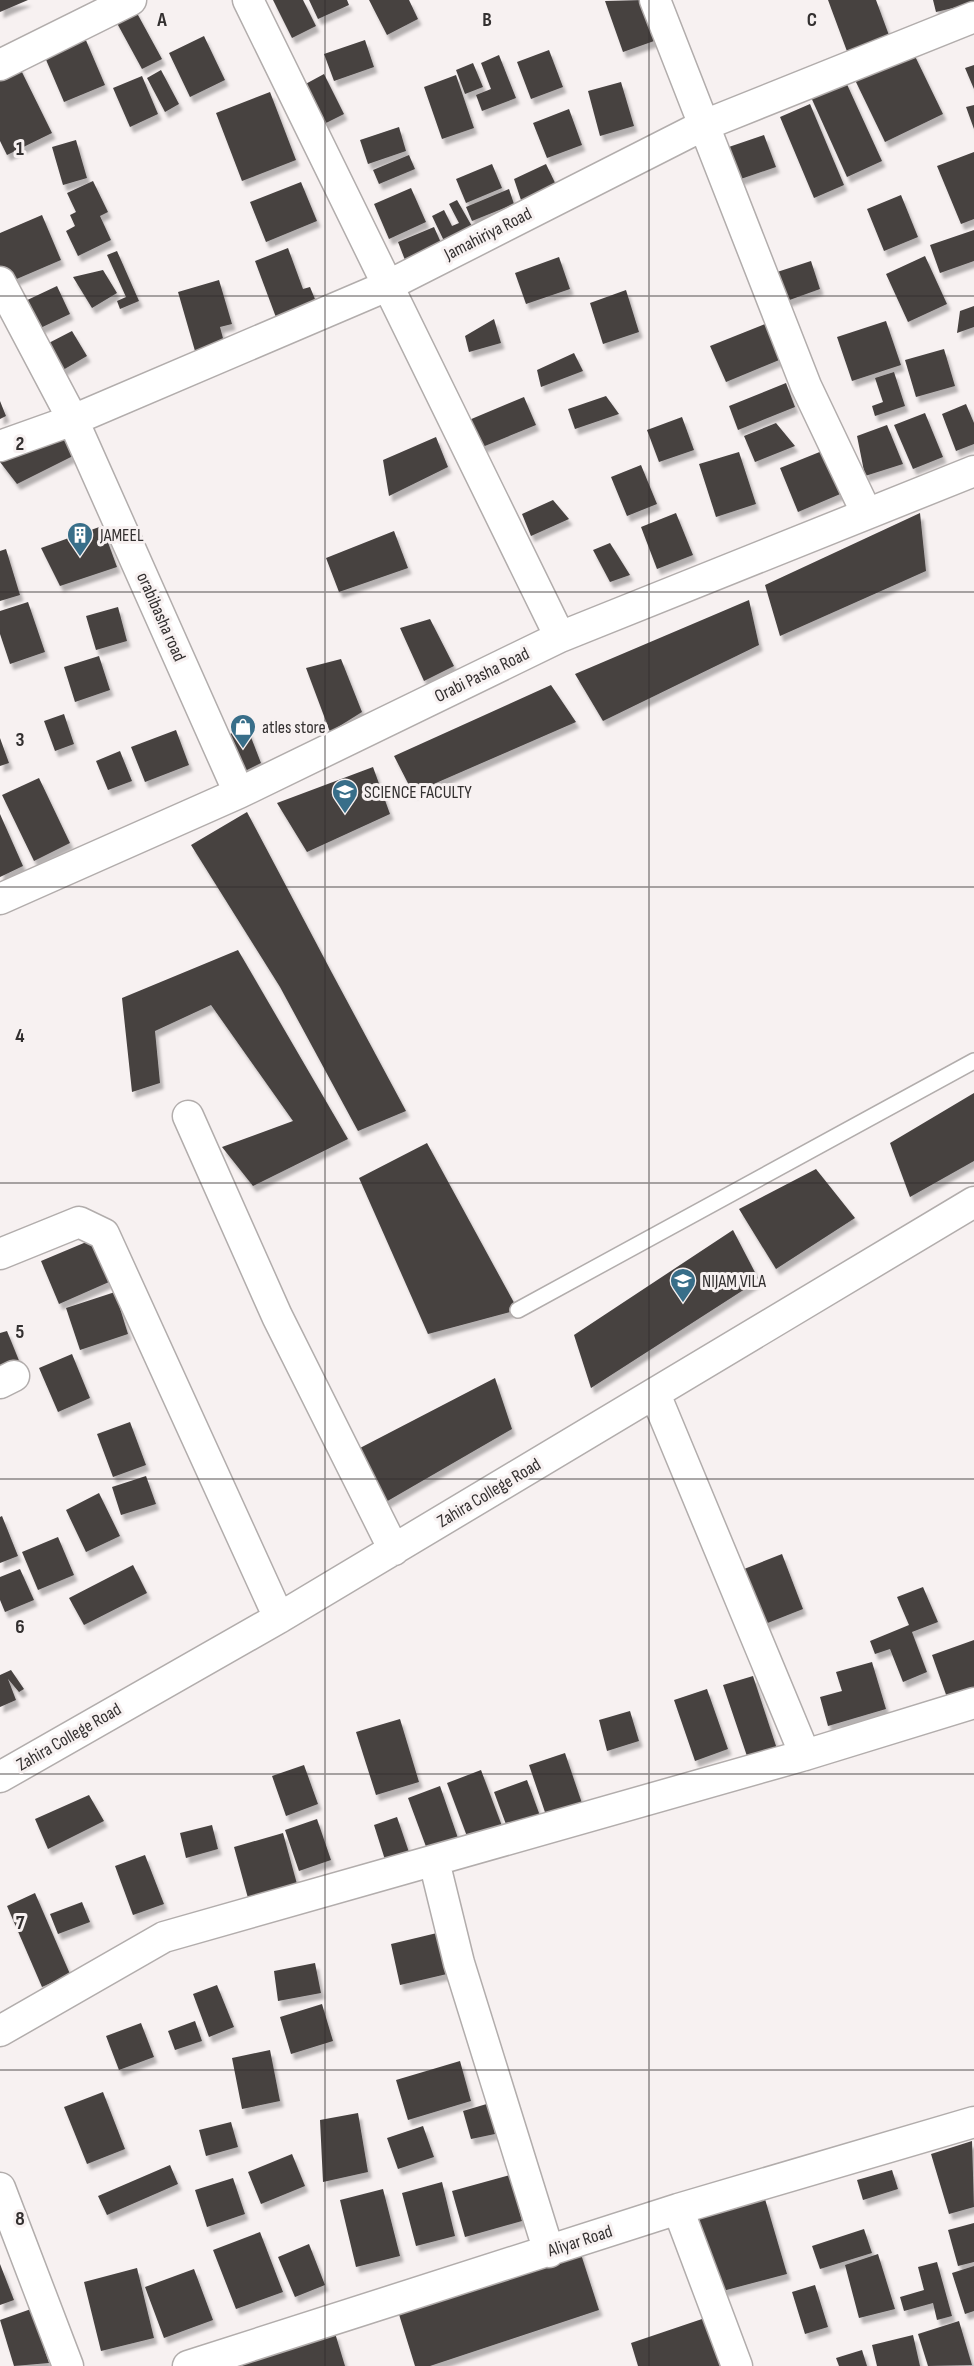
<svg xmlns="http://www.w3.org/2000/svg" width="974" height="2366" viewBox="0 0 974 2366" font-family="'Sofia Sans Condensed',sans-serif">
<style>
.building{fill:#474241;filter:url(#shadow)}
.lines{fill:none;stroke-linecap:round;stroke-linejoin:round}
.service-casing{stroke:#b2adac;stroke-width:18}
.minor-casing{stroke:#b2adac;stroke-width:33}
.service{stroke:#fff;stroke-width:15}
.minor{stroke:#fff;stroke-width:30}
.grid{fill:none;stroke:#333030;stroke-width:1.5;stroke-opacity:0.55}
.labels{text-anchor:middle;dominant-baseline:central;stroke-width:6;stroke-linejoin:round;paint-order:stroke}
.street-label{font-size:18px;fill:#333030;stroke:#f7f1f1}
.poi-label{font-size:18px;fill:#333030;stroke:#f7f1f1;text-anchor:start}
.grid-label{font-size:20px;text-anchor:middle;font-weight:bold;fill:#333030;stroke:#f7f1f1;stroke-width:6;stroke-linejoin:round;paint-order:stroke}
</style>
<defs>
<filter id="shadow"><feDropShadow dx="3.5" dy="6" stdDeviation="1.5" flood-color="#0004"/></filter>
</defs>
<rect width="100%" height="100%" fill="#f7f1f1"/>
<!-- building -->
<path class="building" d="M0 0H28L0 12Z
M273 0H303L316 26 292 38Z
M309 0H347L349 5 318 19Z
M369 0H409L418 19 387 35Z
M643 0 657 40 623 52 605 1Z
M828 0H876L890 38 848 54Z
M933 0H974V3L936 12Z
M132 4 162 59 142 69 112 14Z
M204 36 225 80 190 97 169 53Z
M85 38 105 85 64 102 44 55Z
M365 40 374 67 334 81 324 54Z
M549 50 563 87 531 99 517 62Z
M913 52 943 114 885 142 855 80Z
M499 55 516 98 482 111 476 95 491 89 481 63Z
M17 62 52 133 7 155 0 141V70Z
M473 63 483 87 465 94 456 70Z
M974 65V89L965 68Z
M161 70 179 104 165 112 147 78Z
M324 74 344 114 320 126 300 87Z
M456 75 474 128 442 139 424 87Z
M142 76 158 114 130 127 113 88Z
M845 80 882 161 847 177 810 95Z
M621 82 634 126 600 136 588 91Z
M270 92 296 160 242 181 216 113Z
M810 104 844 185 814 198 780 117Z
M974 105V129L966 107Z
M569 109 582 145 547 158 533 123Z
M399 127 406 151 368 164 360 140Z
M764 135 776 167 732 182 720 150Z
M76 140 87 178 63 185 52 147Z
M974 152V219L961 224 937 166Z
M409 155 415 169 379 184 373 170Z
M492 164 502 188 466 203 456 179Z
M546 164 558 189 523 206 514 179Z
M93 181 108 212 100 216 111 240 78 256 66 231 75 226 70 215 76 212 67 193Z
M301 182 317 221 266 242 250 202Z
M411 188 426 222 389 239 374 204Z
M509 189 514 204 472 221 466 207Z
M901 195 918 237 884 251 867 209Z
M457 200 473 228 445 243 432 216 444 210 452 226 459 223 449 204Z
M42 215 61 260 5 284 0 272V233Z
M434 227 442 245 405 260 398 242Z
M974 230V261L940 273 930 245Z
M288 248 303 289 310 287 317 304 277 320 255 261Z
M117 251 139 301 120 309 117 301 126 297 107 255Z
M925 256 947 304 908 322 886 274Z
M559 257 570 289 526 304 515 273Z
M811 261 820 289 784 302 774 273Z
M103 270 117 293 92 308 73 277Z
M219 280 232 324 220 327 224 342 195 351 178 292Z
M57 286 70 314 34 331 21 303Z
M626 290 639 332 603 344 590 303Z
M974 306V327L957 333 960 311Z
M494 319 501 343 469 352 465 336Z
M886 321 901 365 852 381 837 337Z
M770 322 784 358 726 382 710 346Z
M72 331 87 356 56 374 41 347Z
M944 349 955 386 916 397 905 360Z
M574 353 583 371 541 387 537 370Z
M894 372 905 406 875 416 872 406 883 402 875 378Z
M786 383 795 407 738 430 729 406Z
M606 396 619 414 575 429 568 409Z
M524 397 536 425 480 448 469 420Z
M0 401 6 416 0 419Z
M966 404 974 423V444L956 451 942 414Z
M925 413 943 457 913 469 894 425Z
M682 417 694 450 659 462 647 430Z
M776 423 795 446 755 462 744 436Z
M887 425 903 464 865 476 857 436Z
M60 430 73 456 17 484 0 462V453Z
M436 437 448 467 389 496 383 460Z
M827 449 845 492 798 512 780 468Z
M739 452 756 504 716 517 699 464Z
M641 465 657 504 627 516 611 477Z
M553 500 569 519 531 536 522 514Z
M676 513 693 555 657 569 641 527Z
M920 513 926 571 780 636 765 585Z
M102 526 117 567 60 586 41 548Z
M394 531 408 568 339 592 326 558Z
M610 543 630 575 610 582 593 550Z
M6 549 20 595 0 601V551Z
M749 600 759 645 603 721 575 674Z
M28 602 45 652 10 664 0 634V611Z
M118 607 127 641 96 650 86 616Z
M430 619 454 666 424 681 400 628Z
M99 656 110 690 75 702 64 667Z
M341 659 362 712 330 732 306 668Z
M551 685 576 722 413 793 394 756Z
M64 714 74 744 55 751 44 721Z
M247 727 261 763 241 773 225 736Z
M176 730 189 765 145 782 131 747Z
M0 738 9 763 0 766Z
M120 751 132 781 108 790 96 761Z
M373 767 390 814 307 852 277 803Z
M39 778 70 843 34 861 2 795Z
M247 812 332 973 406 1111 358 1131 280 987 191 845Z
M0 814 23 866 0 877Z
M238 950 348 1139 253 1186 222 1147 293 1121 211 1005 155 1031 160 1083 132 1092 122 998Z
M974 1093V1161L910 1197 890 1143Z
M427 1143 518 1310 428 1334 359 1178Z
M816 1169 855 1218 776 1269 739 1209Z
M733 1230 759 1280 591 1388 574 1335Z
M91 1240 109 1282 59 1304 41 1261Z
M115 1292 128 1334 80 1350 66 1308Z
M7 1331 20 1363 0 1371V1333Z
M72 1354 90 1398 58 1412 39 1368Z
M495 1378 512 1429 372 1510 360 1448Z
M130 1422 146 1465 113 1477 97 1434Z
M146 1476 156 1504 121 1515 112 1487Z
M99 1493 120 1536 86 1552 66 1510Z
M2 1516 18 1556 0 1563V1517Z
M58 1537 74 1575 38 1590 22 1552Z
M782 1554 803 1609 760 1626 739 1571Z
M133 1565 147 1593 84 1625 69 1598Z
M20 1569 34 1600 5 1612 0 1600V1577Z
M923 1587 938 1622 912 1632 927 1672 903 1682 890 1649 875 1654 870 1641 909 1625 897 1597Z
M974 1640V1694L949 1703 932 1655Z
M872 1662 886 1709 828 1726 820 1697 842 1691 836 1672Z
M11 1670 24 1689 19 1692 8 1679 16 1700 0 1707V1675Z
M753 1676 778 1752 749 1762 723 1685Z
M707 1689 728 1749 695 1761 674 1700Z
M630 1711 639 1741 607 1751 599 1720Z
M400 1719 419 1782 376 1795 356 1732Z
M565 1753 584 1809 548 1821 529 1765Z
M304 1765 318 1804 286 1816 272 1776Z
M481 1770 502 1826 468 1839 447 1783Z
M527 1780 543 1824 510 1835 494 1792Z
M440 1786 459 1841 428 1852 408 1798Z
M89 1795 104 1821 48 1849 35 1819Z
M397 1817 411 1858 387 1866 374 1825Z
M317 1819 331 1860 299 1871 285 1830Z
M212 1825 218 1849 186 1858 180 1833Z
M283 1833 297 1884 248 1898 234 1847Z
M145 1855 164 1904 133 1915 115 1866Z
M35 1893 70 1974 42 1987 7 1906Z
M82 1902 90 1922 58 1934 50 1914Z
M437 1933 447 1974 400 1985 391 1944Z
M315 1963 321 1993 278 2001 274 1971Z
M217 1985 234 2027 209 2037 193 1994Z
M322 2004 333 2041 291 2054 280 2017Z
M195 2021 202 2041 175 2050 168 2031Z
M141 2023 154 2057 119 2070 106 2036Z
M270 2050 280 2101 242 2109 232 2058Z
M460 2061 471 2101 408 2120 396 2080Z
M103 2092 125 2149 87 2164 64 2107Z
M490 2103 495 2134 471 2139 463 2111Z
M358 2113 368 2172 323 2182 320 2120Z
M231 2122 238 2147 206 2156 199 2130Z
M423 2126 434 2157 398 2169 387 2138Z
M972 2141 974 2207 949 2214 931 2154Z
M292 2154 305 2186 261 2204 248 2172Z
M170 2165 178 2184 107 2215 98 2196Z
M892 2170 898 2189 863 2200 857 2180Z
M510 2175 522 2221 465 2237 452 2191Z
M233 2178 245 2214 207 2227 195 2190Z
M442 2182 455 2236 416 2246 402 2193Z
M383 2189 400 2256 356 2267 340 2200Z
M765 2199 787 2274 715 2293 686 2214Z
M974 2223V2262L958 2266 948 2230Z
M864 2229 872 2253 820 2269 812 2246Z
M260 2232 283 2292 236 2309 213 2250Z
M309 2244 325 2285 295 2297 278 2257Z
M579 2248 599 2310 430 2366H415L397 2308Z
M878 2254 895 2309 859 2318 845 2265Z
M937 2262 952 2316 937 2320 933 2303 904 2311 900 2297 924 2290 918 2267Z
M0 2264 14 2300 0 2305Z
M974 2266V2311L965 2314 952 2273Z
M137 2268 154 2338 101 2351 84 2282Z
M194 2269 213 2320 164 2338 145 2287Z
M815 2285 828 2327 805 2334 792 2292Z
M31 2309 49 2363 14 2366 0 2320Z
M705 2318 721 2366H638L631 2343Z
M959 2321 972 2365 928 2366 918 2334Z
M335 2333 345 2366H234Z
M913 2335 920 2366H877L872 2345Z
M862 2350 867 2366H839L836 2358Z"/>
<g class="lines">
<defs>
<path id="service" d="M518 1310 974 1061"/>
<path id="minor" d="M248 0 560 637
M655 0 806 386 866 512
M0 65 131 0
M0 282 73 420 239 793
M0 446 73 420 387 286 702 126 974 17
M0 899 239 793 560 637 974 471
M188 1116 277 1316 394 1550
M0 1254 79 1222 104 1234 279 1618
M0 1383 14 1376
M655 1394 805 1755
M0 1777 279 1618 974 1202
M434 1861 459 1963 549 2252
M0 2031 164 1937 805 1755 974 1703
M0 2188 68 2366
M678 2209 737 2366
M188 2366 678 2209 974 2122"/>
</defs>
<!-- service casing -->
<use href="#service" class="service-casing"/>
<!-- minor casing -->
<use href="#minor" class="minor-casing"/>
<!-- service -->
<use href="#service" class="service"/>
<!-- minor -->
<use href="#minor" class="minor"/>
</g>
<!-- grid -->
<path class="grid" d="M325 0V2366M649 0V2366M0 296H974M0 592H974M0 887H974M0 1183H974M0 1479H974M0 1774H974M0 2070H974"/>
<!-- icons -->
<defs>
<symbol id="building-pin" viewBox="-11 -11 22 30"><path d="M0 17L-7.5 6A9.5 9.5 0 1 1 7.5 6Z" fill="#386e89" stroke="#f7f1f1"/><path d="M-4-6H4V6H1V3H-1V6H-4ZM-2.5-4.3h1.7v1.8h-1.7ZM.8-4.3h1.7v1.8H.8ZM-2.5-1h1.7V.8h-1.7ZM.8-1h1.7V.8H.8Z" fill="#fff"/></symbol>
<symbol id="shop-pin" viewBox="-11 -11 22 30"><path d="M0 17L-7.5 6A9.5 9.5 0 1 1 7.5 6Z" fill="#386e89" stroke="#f7f1f1"/><path d="M-5-2.5h2.3a2.7 3.5 0 0 1 5.4 0H5L5.5 6h-11ZM-1.5-2.5h3a1.5 2.3 0 0 0-3 0Z" fill="#fff"/></symbol>
<symbol id="university-pin" viewBox="-11 -11 22 30"><path d="M0 17L-7.5 6A9.5 9.5 0 1 1 7.5 6Z" fill="#386e89" stroke="#f7f1f1"/><path d="M0-5L7-2L0 1L-7-2ZM-4 1L0 2.5L4 1V4Q0 6-4 4Z" fill="#fff"/></symbol>
</defs>
<g fill-rule="evenodd">
<use href="#building-pin" x="65" y="520" width="30" height="40"/>
<use href="#shop-pin" x="228" y="712" width="30" height="40"/>
<use href="#university-pin" x="330" y="777" width="30" height="40"/>
<use href="#university-pin" x="668" y="1266" width="30" height="40"/>
</g>
<g class="labels">
<!-- street labels -->
<g class="street-label">
<text transform="translate(488 234) rotate(-27)">Jamahiriya Road</text>
<text transform="translate(161 617) rotate(66)">orabibasha road</text>
<text transform="translate(482 675) rotate(-26)">Orabi Pasha Road</text>
<text transform="translate(489 1493) rotate(-31)">Zahira College Road</text>
<text transform="translate(69 1737) rotate(-30)">Zahira College Road</text>
<text transform="translate(580 2241) rotate(-18)">Aliyar Road</text>
</g>
<!-- poi labels -->
<g class="poi-label">
<text x="100" y="535">JAMEEL</text>
<text x="262" y="727">atles store</text>
<text x="364" y="792">SCIENCE FACULTY</text>
<text x="702" y="1281">NIJAM VILA</text>
</g>
</g>
<g class="grid-label">
<text x="162" y="26">A</text>
<text x="487" y="26">B</text>
<text x="812" y="26">C</text>
<text x="20" y="155">1</text>
<text x="20" y="450">2</text>
<text x="20" y="746">3</text>
<text x="20" y="1042">4</text>
<text x="20" y="1338">5</text>
<text x="20" y="1633">6</text>
<text x="20" y="1929">7</text>
<text x="20" y="2225">8</text>
</g>
</svg>
